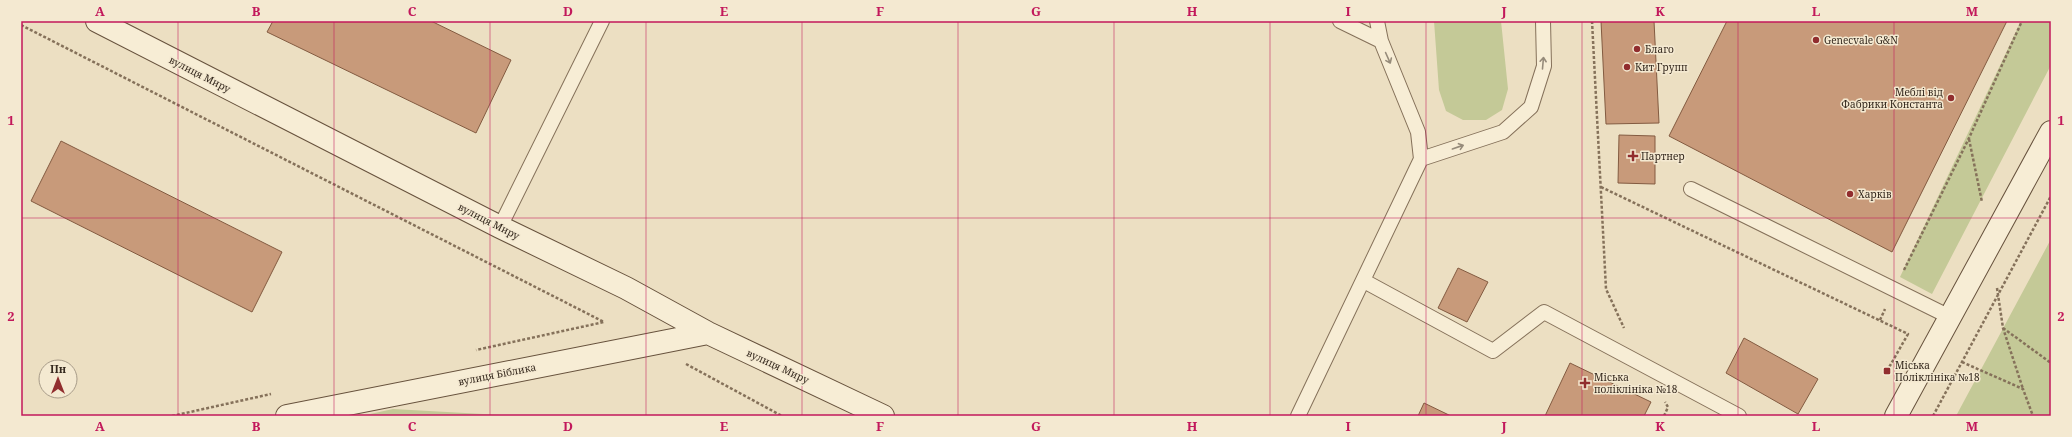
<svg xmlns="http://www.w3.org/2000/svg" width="2072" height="437" viewBox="0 0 2072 437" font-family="'Noto Serif',serif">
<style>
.green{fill:#c4c997}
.building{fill:#c89a7a;stroke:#835b41}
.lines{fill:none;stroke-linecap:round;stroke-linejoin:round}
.lane-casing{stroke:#85715a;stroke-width:16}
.secondary-casing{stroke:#67523d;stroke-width:24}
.path{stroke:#85715a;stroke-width:2.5;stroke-dasharray:3 2;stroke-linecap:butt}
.lane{stroke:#f7edd5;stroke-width:14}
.secondary{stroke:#f7edd5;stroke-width:22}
.oneway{stroke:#968b7a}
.grid{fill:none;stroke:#c2185b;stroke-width:1;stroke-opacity:0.55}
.poi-dot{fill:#912d2e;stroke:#f4e9d1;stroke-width:1.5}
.labels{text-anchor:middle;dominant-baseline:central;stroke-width:3;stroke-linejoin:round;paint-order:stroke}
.poi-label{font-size:10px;fill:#35291e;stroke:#f4e9d1;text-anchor:start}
.street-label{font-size:10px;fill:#35291e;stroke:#f4e9d1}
.neatline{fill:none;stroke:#c2185b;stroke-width:1.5}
.grid-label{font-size:13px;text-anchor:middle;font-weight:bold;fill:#c2185b}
</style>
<rect width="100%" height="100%" fill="#ecdfc2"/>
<!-- green -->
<path class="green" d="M1434 21H1501L1508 89 1502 110 1486 120H1463L1446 111 1439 90Z
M2021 21H2051V65L1932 294 1900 277Z
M2051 239V416H1956Z
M393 409 517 416H361Z"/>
<!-- building -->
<path class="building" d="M273 21H431L511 60 476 133 267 32Z
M1601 21H1654L1659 123 1606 124Z
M1727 21H2007L1892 252 1669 136Z
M1619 135 1655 136V184L1618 183Z
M61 141 282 252 252 312 31 201Z
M1458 268 1488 282 1467 322 1438 308Z
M1744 338 1818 379 1798 414 1726 373Z
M1570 363 1651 402 1644 416H1545Z
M1424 403 1451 416H1418Z"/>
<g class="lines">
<defs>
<path id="lane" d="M1340 21 1381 41
M1421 159 1503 132 1531 107 1544 66 1543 21
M1691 189 1950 317
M500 227 602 21
M1364 281 1493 351 1544 312 1739 416
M1298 416 1421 159 1418 132 1381 41 1377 21"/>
<path id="secondary" d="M97 21 500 227 626 288 708 333 883 416
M287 416 708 333
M1896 416 2051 132"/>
</defs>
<!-- lane casing -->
<use href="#lane" class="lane-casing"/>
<!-- secondary casing -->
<use href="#secondary" class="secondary-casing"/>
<!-- path -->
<path class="path" d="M1592 21 1606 289 1624 328
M21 25 604 322 476 350
M1969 139 1982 202
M1601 187 1908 334 1887 371
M1904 270 1969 138 2022 21
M1997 288 2003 328 2023 389
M1880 320 1885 309
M2003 328 2051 363
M1962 362 2023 389 2033 416
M686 364 782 416
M172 416 271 394
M1664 416 1668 407 1665 402
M1933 416 2051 196"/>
<!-- lane -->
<use href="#lane" class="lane"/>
<!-- secondary -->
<use href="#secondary" class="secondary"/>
</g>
<!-- one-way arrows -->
<defs><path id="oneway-shaft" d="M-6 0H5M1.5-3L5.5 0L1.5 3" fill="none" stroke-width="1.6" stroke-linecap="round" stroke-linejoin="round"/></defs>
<g class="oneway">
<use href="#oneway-shaft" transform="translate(1388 58) rotate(66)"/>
<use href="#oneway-shaft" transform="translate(1543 63) rotate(-85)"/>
<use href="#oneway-shaft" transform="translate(1458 147) rotate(-19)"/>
</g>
<!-- grid -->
<path class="grid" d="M178 21V416M334 21V416M490 21V416M646 21V416M802 21V416M958 21V416M1114 21V416M1270 21V416M1426 21V416M1582 21V416M1738 21V416M1894 21V416M21 218H2051"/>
<!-- markers -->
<g class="poi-dot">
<circle cx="1816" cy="40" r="4"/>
<circle cx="1637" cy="49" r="4"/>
<circle cx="1627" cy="67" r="4"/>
<circle cx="1951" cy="98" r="4"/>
<path d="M1631 150h4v4h4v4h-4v4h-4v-4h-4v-4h4z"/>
<circle cx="1850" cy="194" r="4"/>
<rect x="1883" y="367" width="8" height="8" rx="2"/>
<path d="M1583 377h4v4h4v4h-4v4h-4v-4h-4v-4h4z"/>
</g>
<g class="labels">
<!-- poi labels -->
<g class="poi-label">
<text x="1824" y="40">Genecvale G&amp;N</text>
<text x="1645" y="49">Благо</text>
<text x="1635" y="67">Кит Групп</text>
<text x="1943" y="92" text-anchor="end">Меблі від<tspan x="1943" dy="12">Фабрики Константа</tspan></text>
<text x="1641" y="156">Партнер</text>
<text x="1858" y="194">Харків</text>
<text x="1895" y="365">Міська<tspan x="1895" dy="12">Поліклініка №18</tspan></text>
<text x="1594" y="377">Міська<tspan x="1594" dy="12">поліклініка №18</tspan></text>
</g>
<!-- street labels -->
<g class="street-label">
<text transform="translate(200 74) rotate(27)">вулиця Миру</text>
<text transform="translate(489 221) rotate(27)">вулиця Миру</text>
<text transform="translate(778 366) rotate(25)">вулиця Миру</text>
<text transform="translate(497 374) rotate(-11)">вулиця Біблика</text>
</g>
</g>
<!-- border -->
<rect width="2072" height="437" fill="none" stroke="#f4e9d1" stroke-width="44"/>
<!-- north arrow -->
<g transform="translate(58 379)"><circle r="19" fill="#f4e9d1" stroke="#a89c89"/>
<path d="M0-3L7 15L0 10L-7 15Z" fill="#912d2e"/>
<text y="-6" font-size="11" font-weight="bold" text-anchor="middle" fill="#35291e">Пн</text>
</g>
<rect x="22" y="22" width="2028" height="393" class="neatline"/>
<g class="grid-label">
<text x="100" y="16">A</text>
<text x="256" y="16">B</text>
<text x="412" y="16">C</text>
<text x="568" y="16">D</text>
<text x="724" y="16">E</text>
<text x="880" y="16">F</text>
<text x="1036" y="16">G</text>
<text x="1192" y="16">H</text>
<text x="1348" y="16">I</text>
<text x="1504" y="16">J</text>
<text x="1660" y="16">K</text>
<text x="1816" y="16">L</text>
<text x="1972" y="16">M</text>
<text x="11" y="125">1</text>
<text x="2061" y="125">1</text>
<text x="11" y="321">2</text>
<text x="2061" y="321">2</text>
<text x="100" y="431">A</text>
<text x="256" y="431">B</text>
<text x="412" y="431">C</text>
<text x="568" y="431">D</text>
<text x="724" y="431">E</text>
<text x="880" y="431">F</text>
<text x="1036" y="431">G</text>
<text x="1192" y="431">H</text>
<text x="1348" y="431">I</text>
<text x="1504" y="431">J</text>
<text x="1660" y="431">K</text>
<text x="1816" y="431">L</text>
<text x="1972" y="431">M</text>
</g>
</svg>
